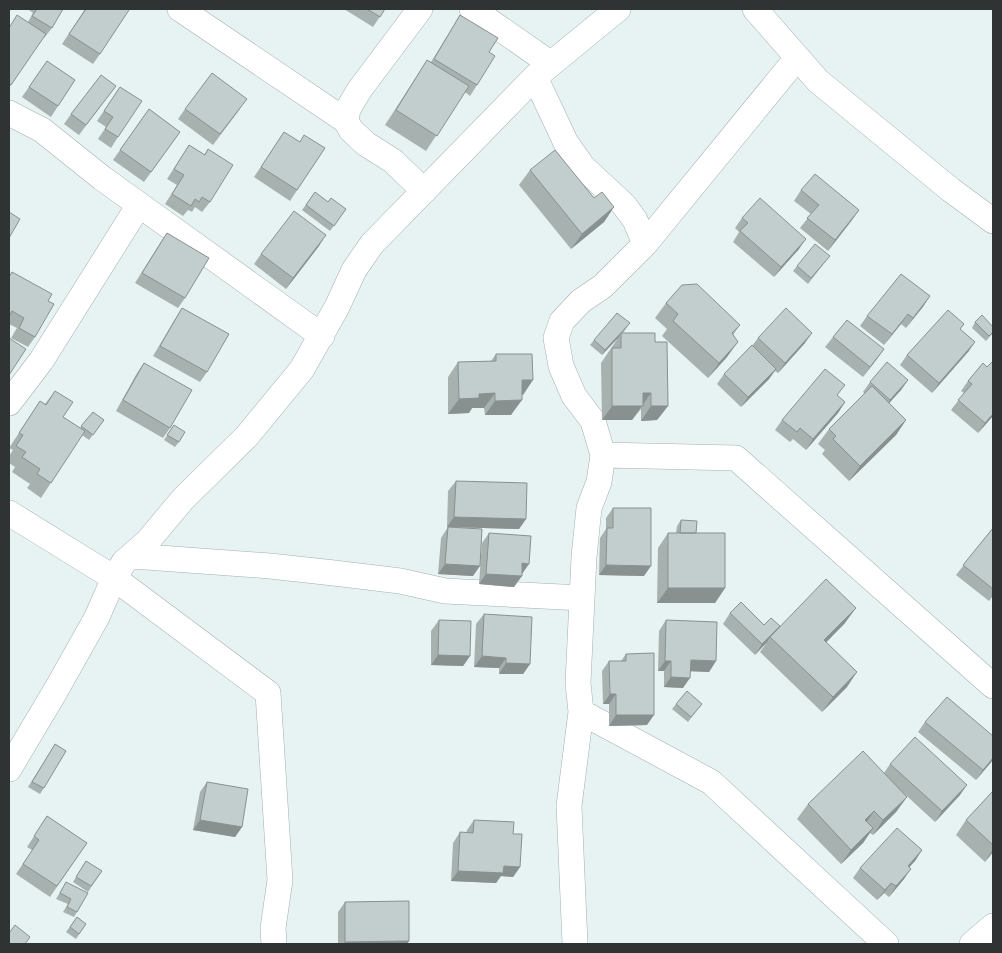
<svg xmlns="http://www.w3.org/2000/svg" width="1002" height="953" viewBox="0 0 1002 953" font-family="Commissioner,sans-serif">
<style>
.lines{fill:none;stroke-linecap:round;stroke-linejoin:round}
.street-casing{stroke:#a4afaf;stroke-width:26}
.street{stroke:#fff;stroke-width:25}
.wall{fill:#a7b1b0}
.shaded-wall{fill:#889090}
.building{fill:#c2cecd;stroke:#889090}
</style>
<rect width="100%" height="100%" fill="#e7f3f3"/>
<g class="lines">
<defs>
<path id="street" d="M180 9 346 121
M420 9 360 89 348 109 346 121 351 130 366 144 393 161 424 191
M472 9 551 64
M755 9 818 81 951 190 993 221
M535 77 566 143 583 167 624 205 635 220 645 244
M9 113 42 130 102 178 322 336
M9 403 41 361 139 205
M603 455 736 458 993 686
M9 513 114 578 268 693 280 880 273 928 274 944
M132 556 270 566 334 573 400 581 445 591 582 598
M581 712 711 782 886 944
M9 769 56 690 97 617 114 578 124 562 147 542 183 499 247 436 302 369 337 307 354 270 372 244 535 77 618 9
M575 944 569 806 581 712 578 683 584 557 589 508 599 482 603 455 593 421 574 396 561 366 556 338 562 321 581 301 603 286 645 244 797 58
M972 944 993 926"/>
</defs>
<!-- street casing -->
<use href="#street" class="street-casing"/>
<!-- street -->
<use href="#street" class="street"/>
</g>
<!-- wall -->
<path class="wall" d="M30 9H63L52 28 44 38 43 37 9 88V27L28 22 33 13 29 10Z
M85 9H127L100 54 93 64 62 44Z
M344 9H385L373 27Z
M460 15 489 52 477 85 470 96 465 92 426 151 385 125 427 60 431 62Z
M47 61 75 80 51 117 22 97Z
M116 86 79 135 64 124 71 114Z
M120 87 118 137 111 148 98 139 106 127 97 121Z
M149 109 180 132 144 182 113 160Z
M185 109H240L213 145 178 119Z
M284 132 299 142 325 148 290 201 254 177Z
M189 145 204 155 208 149 210 202 202 212 195 207 192 212 188 210 183 216 165 204 177 185 167 179Z
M530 170 594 198 614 207 604 222 571 249 519 185Z
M801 190 859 210 852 220 828 251 800 228 811 214 794 201Z
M315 192 328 202 346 209 330 231 302 210Z
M742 218 799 249 774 277 733 242 739 232 735 228Z
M167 233 185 298 178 308 135 283 160 243Z
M319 246 286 289 254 264 261 254Z
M826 261 808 284 793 271 797 266Z
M12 272 48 301 35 337 28 347 11 338 17 328 9 324V276Z
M930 296 906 328 901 324 884 345 860 326 867 316Z
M666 303 740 325 733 335 727 357 708 378 662 336 667 329 655 318Z
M182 308 207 372 200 382 153 356 175 319Z
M975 322 993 327V333L986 341 972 328Z
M630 323 623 333 655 342 668 406 657 420 641 421V409L632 420H602L601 363 618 338 602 355 590 345 594 340Z
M964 324 960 329 975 342 968 352 932 393 900 365 907 355Z
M833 337 884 349 863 377 825 347Z
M758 338 805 343 778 373 775 371 769 379 741 407 717 384 724 374 752 346Z
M496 354 523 395H522L511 415H485L484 408H472L469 413 448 414V377L458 362 491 361Z
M144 363 170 428 163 438 116 411 137 373Z
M983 363 993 416 978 433 951 410 964 393 961 391 968 381Z
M908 380 901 390 889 403 906 420 896 435 849 481 822 454 825 450 818 444 829 429 865 394 863 392 870 382Z
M55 391 63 417 80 428 93 412 104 420 89 440 82 435 41 498 27 488 30 484 12 472 15 467 9 463V456L13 450 9 448 40 401 45 404Z
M838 396 845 402 838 413 806 450 793 439 790 442 775 430 782 420Z
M174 425 179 442 175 447 164 440Z
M456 481 526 519 519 529 447 527 448 491Z
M613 508 644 576 599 575 600 538 606 529V518Z
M681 520 696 533 725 588 715 603H657L658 548 668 533H676L677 526Z
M448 527 473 576 438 574 441 538Z
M993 528V596L989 601 956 575Z
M489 533 522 574 514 587 479 584 482 543Z
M730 613 764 625 777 630 845 623 826 642 847 687 822 712 760 652 767 642 755 655 723 624Z
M484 614 530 664 523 674H499V668L474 667 476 624Z
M439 620 470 656 463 666 431 665V631Z
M666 620 716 661 709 672 690 671 683 688 664 687V671H658L659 631Z
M626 654 647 725 609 726V704H603L602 671 609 661H621Z
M676 704H702L688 722 672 709Z
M925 722 993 736V760L976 780 918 732Z
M55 744 44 788 40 794 28 787Z
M890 764 960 795 935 822 896 786 907 797 896 812 873 835 870 833 863 843 841 864 797 819 808 804 884 773Z
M207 782 242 827 235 837 193 830 200 792Z
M993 791V852L985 862 956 835 966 820Z
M47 816 87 843 50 897 16 874 32 850 27 847Z
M474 820 513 834 520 867 513 877 501 876 496 883 451 881 453 843 460 832 466 833 467 830Z
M922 850 915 861 909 867 904 879 889 897 884 893 877 900 853 878 860 868Z
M86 861 102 871 88 892 73 882Z
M66 882 77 912 74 917 63 912 68 904 56 899Z
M345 902 409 941 407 944H338V912Z
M77 917 86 924 76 939 66 932Z"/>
<!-- shaded-wall -->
<path class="shaded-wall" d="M614 207 604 222 571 249 582 234Z
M859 210 852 220 828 251 835 240Z
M326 235 319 246 286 289 293 278Z
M806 239 799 249 774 277 781 267Z
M930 296 923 307 906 328 913 318Z
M908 314 901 324 884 345 892 334Z
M621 333 618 338 602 355 605 350Z
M812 333 805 343 778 373 785 363Z
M738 342 727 357 708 378 719 363Z
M975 342 968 352 932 393 939 383Z
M884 349 877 359 863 377 870 367Z
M776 369 769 379 741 407 748 397Z
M522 380H533L523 395H511Z
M908 380 901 390 883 410 890 400Z
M495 393 484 408H472L469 413 448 414 459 399 479 394Z
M643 393H651L632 420H602L612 406Z
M522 400 511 415H485L495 401Z
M845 402 838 413 806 450 813 439Z
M651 406H668L657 420 641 421Z
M993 414V416L978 433 985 423Z
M906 420 896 435 849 481 860 466Z
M454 517 526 519 519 529 447 527Z
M522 563 529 564 522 574Z
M445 564 480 566 473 576 438 574Z
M606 565 651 566 644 576 599 575Z
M486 574 522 576 514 587 479 584Z
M668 588H725L715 603H657Z
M856 608 845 623 814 655 824 640Z
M780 626 773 636 770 637 767 642 755 655 762 644Z
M438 655 470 656 463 666 431 665Z
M482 656 506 658 499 668 474 667Z
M691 660 716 661 709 672 684 671Z
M665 661H671L664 671H658Z
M506 663 530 664 523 674H499Z
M857 672 847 687 822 712 833 697Z
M671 677 690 678 683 688 664 687Z
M610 694H616L609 704H603Z
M616 715H654L647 725 609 726Z
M993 758V760L976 780 983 770Z
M967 785 960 795 935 822 942 811Z
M907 797 896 812 873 835 883 820Z
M874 811 864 826 865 820Z
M200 820 242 827 235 837 193 830Z
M873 828 863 843 841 864 851 850Z
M993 849V852L985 862Z
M922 850 915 861 901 876 908 866Z
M504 866 520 867 513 877 501 876 496 883 451 881 458 871Z
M911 869 904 879 889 897 896 886Z
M891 883 884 893 877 900 885 890Z
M409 941 407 944H344L345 942Z"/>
<!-- building -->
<path class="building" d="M37 9H63L52 28 32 16Z
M86 9H127L129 10 100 54 69 34Z
M367 9H385L380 17Z
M17 15 46 34 11 85 9 83V28Z
M460 15 498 38 489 52 495 56 477 85 434 59Z
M427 60 469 86 437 136 396 110Z
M47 61 75 80 58 106 29 87Z
M212 73 247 99 220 134 185 109Z
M101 75 116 86 86 125 71 114Z
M120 87 142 101 118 137 105 129 113 117 104 111Z
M149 109 180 132 151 172 120 150Z
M284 132 300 142 304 135 325 148 297 190 261 167Z
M189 145 205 155 208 149 233 165 210 202 202 197 199 202 195 199 191 206 172 194 184 175 174 169Z
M555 150 594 198 602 192 614 207 582 234 530 170Z
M815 174 859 210 835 240 807 218 819 205 801 190Z
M315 192 328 202 331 198 346 209 334 226 306 205Z
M760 198 806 239 781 267 740 231 748 223 742 218Z
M294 211 326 235 293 278 261 254Z
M9 212 20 219 9 238Z
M167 233 209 258 185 298 142 273Z
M815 244 830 256 811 278 797 266Z
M12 272 52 294 48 301 54 304 35 337 19 328 24 318 12 311 9 317V276V277Z
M901 274 930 296 913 318 908 314 892 334 867 316Z
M697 284 740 325 732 333 738 342 719 363 673 321 678 314 666 303 682 285Z
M182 308 229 334 207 372 160 346Z
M786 308 812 333 785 363 758 338Z
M948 310 964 324 960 329 975 342 939 383 907 355Z
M617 313 630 323 605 350 594 340Z
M982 315 993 327V332L989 336 975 322Z
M847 320 884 349 870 367 833 337Z
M621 333H655V342H667L668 406H651V393H643V406H612V348H621Z
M9 338 26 349 9 375Z
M752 345 776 369 748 397 724 374Z
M496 354H532L533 380H522V400L495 401V393L479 394V398L459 399 458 362 496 361Z
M993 361V414L985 423 958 400 972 384 968 381 983 363 987 367Z
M887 362 908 380 890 400 870 382Z
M144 363 192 390 170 428 123 400Z
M825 369 845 385 837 395 845 402 813 439 800 428 797 432 782 420Z
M872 386 906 420 860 466 833 439 836 436 829 429Z
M55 391 73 402 63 417 85 431 51 483 37 474 40 469 22 457 26 452 16 446 23 435 19 433 40 401 46 405Z
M93 412 104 420 93 435 81 426Z
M174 425 185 432 179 442 167 435Z
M456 481 527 483 526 519 454 517Z
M613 508H651V566L606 565 607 528H613Z
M681 520 697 521 696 533H680Z
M448 527 482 529 480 566 445 564Z
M993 528V589L963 565Z
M489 533 531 536 529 564 522 563V576L486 574Z
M668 533H725V588H668Z
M826 579 856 608 824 640 857 672 833 697 770 637Z
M741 602 764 625 771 618 780 626 762 644 730 613Z
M484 614 532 617 530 664 506 663V658L482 656Z
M439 620 471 621 470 656 438 655Z
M666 620 717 622 716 661 691 660 690 678 671 677V661H665Z
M654 653V715H616V694H610L609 661H626V654Z
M687 691 702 704 691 717 676 704Z
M947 697 993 736V758L983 770 925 722Z
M915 737 967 785 942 811 890 764Z
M55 744 66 751 44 788 32 782Z
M863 751 907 797 883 820 874 811 865 820 873 828 851 850 808 804Z
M207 782 248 789 242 827 200 820Z
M993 791V845L966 820Z
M47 816 87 843 57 886 23 864 39 840 34 836Z
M474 820 514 822 513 834H522L520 867 504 866 503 873 458 871 460 832 473 833Z
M897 828 922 850 908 866 911 869 896 886 891 883 885 890 860 868Z
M86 861 102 871 91 886 76 877Z
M66 882 88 893 77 912 67 907 71 899 60 893Z
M409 901V941L345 942V902Z
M77 917 86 924 79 934 70 927Z
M15 925 30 937 25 944H9V933Z"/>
<!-- border -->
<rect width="1002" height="953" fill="none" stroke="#2f3333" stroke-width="20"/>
</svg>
